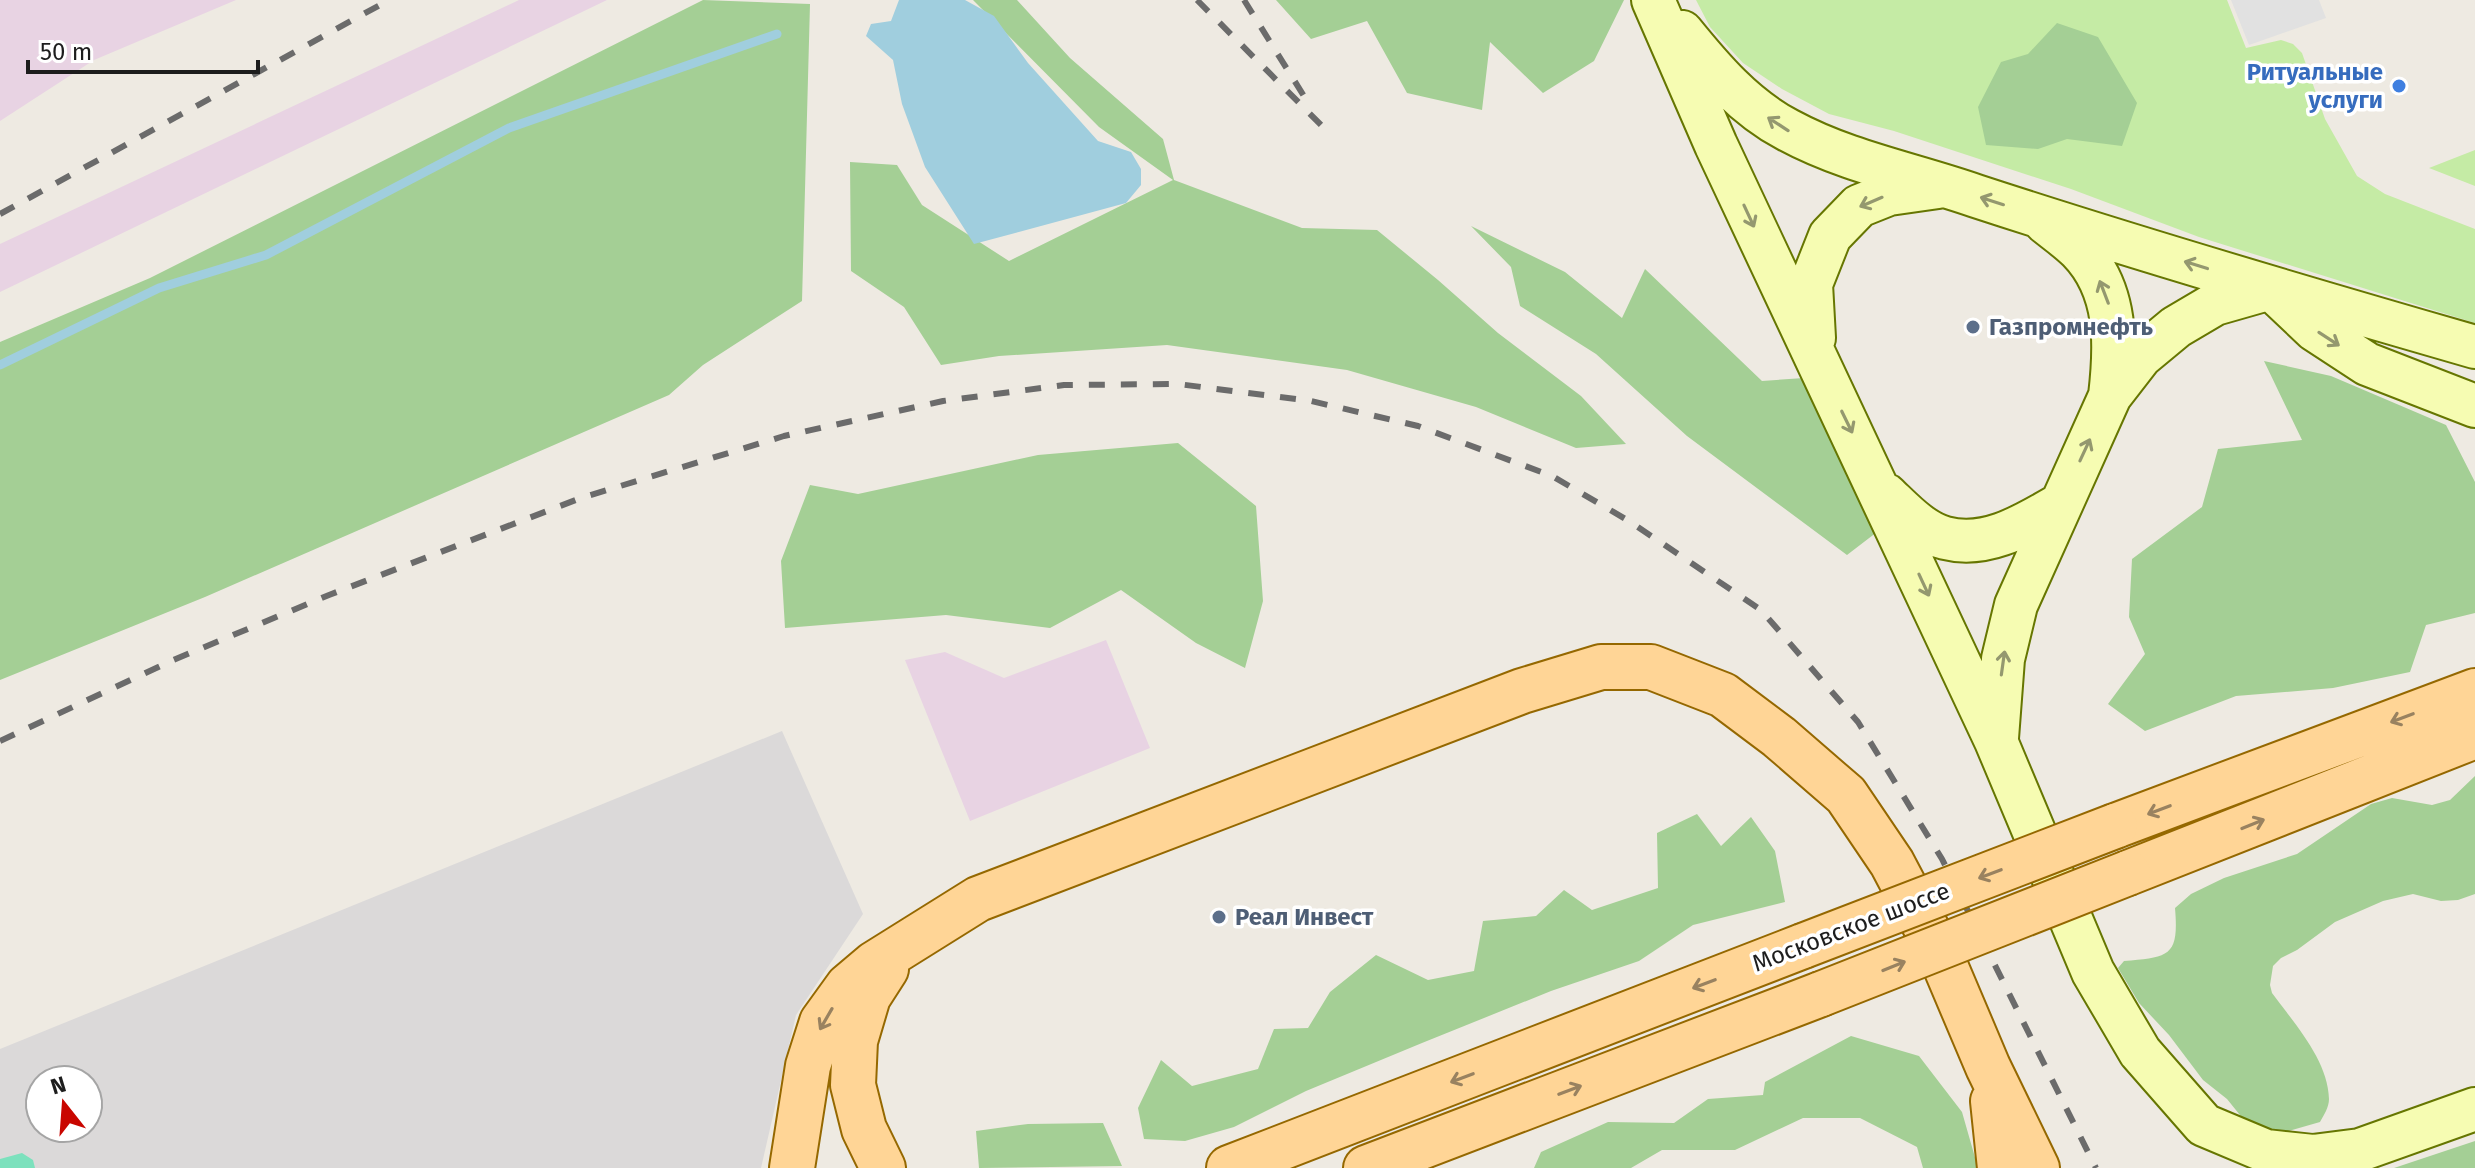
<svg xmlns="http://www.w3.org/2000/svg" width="2475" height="1168" viewBox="0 0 2475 1168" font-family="'Fira Sans',sans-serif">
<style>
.residential{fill:#dbd9d9;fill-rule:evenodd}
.industrial{fill:#e8d3e3}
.grass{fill:#c5eba5}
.forest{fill:#a4cf95}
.pitch{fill:#7ce1bd}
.parking{fill:#e1e1e1}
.water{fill:#a0cede}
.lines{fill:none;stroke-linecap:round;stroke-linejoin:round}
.stream{stroke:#a0cede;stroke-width:9}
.secondary-casing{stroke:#667601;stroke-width:46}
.primary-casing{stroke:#956800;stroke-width:48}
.secondary{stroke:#f6fcb2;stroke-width:42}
.primary{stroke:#ffd596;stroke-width:44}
.rail{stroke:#6b6b6b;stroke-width:6;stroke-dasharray:16 16;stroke-linecap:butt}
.primary-bridge-casing{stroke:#956800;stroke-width:48;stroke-linecap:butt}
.primary-bridge{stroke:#ffd596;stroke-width:44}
.oneway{stroke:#94986f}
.oneway2{stroke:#998260}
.shop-dot{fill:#3f7fe0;stroke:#fff;stroke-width:3}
.service-dot{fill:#5c6f8a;stroke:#fff;stroke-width:3}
.labels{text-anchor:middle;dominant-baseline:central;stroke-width:7;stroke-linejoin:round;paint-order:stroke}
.shop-label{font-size:24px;font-weight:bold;fill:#366cbe;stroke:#fff;text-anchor:end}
.service-label{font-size:24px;font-weight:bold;fill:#4e5e75;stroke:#fff;text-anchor:start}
.street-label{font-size:24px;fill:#1d1d1d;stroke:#fff}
</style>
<rect width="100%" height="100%" fill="#eeeae2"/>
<!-- residential -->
<path class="residential" d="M782 731 863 914 796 1015 761 1168H0V1049ZM40 1080H88V1128H40Z"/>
<!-- industrial -->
<path class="industrial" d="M0 0H236L94 60 0 121Z
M519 0H607L0 292V244Z
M1106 640 1150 748 970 821 905 660 945 652 1004 678Z"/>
<!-- grass -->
<path class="grass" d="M1696 0H2227L2246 48 2281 40 2293 44 2302 53 2325 119 2357 176 2385 194 2475 229V323L2199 237 2071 189 1894 131 1829 114 1782 89 1743 63 1710 27Z
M2475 150V186L2429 168Z"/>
<!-- forest -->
<path class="forest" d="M703 0 810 4 802 301 703 365 669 395 205 597 0 680V342L150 278Z
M973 0H1017L1070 58 1163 139 1174 180 1302 228 1377 230 1438 280 1498 333 1581 396 1626 444 1576 448 1476 407 1347 370 1167 345 999 356 941 365 904 307 851 271 850 162 897 165 922 205 1009 261 1173 180 1099 127Z
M1276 0H1624L1594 61 1543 93 1490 42 1482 110 1407 93 1367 21 1311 39Z
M2057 23 2098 37 2137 103 2122 146 2067 139 2038 149 1986 145 1978 107 2001 62 2028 54Z
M1471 226 1565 272 1622 318 1645 269 1762 381 1804 378 1877 532 1847 555 1687 436 1596 354 1520 306 1511 267Z
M2264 361 2331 376 2446 425 2475 482V613L2426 625 2410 672 2333 688 2236 696 2145 731 2108 704 2145 654 2129 617 2132 559 2202 507 2218 449 2302 440Z
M1178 443 1256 506 1263 601 1245 668 1196 643 1121 590 1050 628 946 615 785 628 781 561 810 485 858 494 1038 455Z
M2475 776V894L2458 900 2441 901 2413 894 2383 901 2335 922 2297 950 2281 958 2273 966 2270 985 2272 993C2294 1023 2328 1060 2329 1099 2329 1107 2324 1115 2320 1122L2285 1132 2265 1131 2248 1125 2227 1099 2203 1080 2169 1035 2139 1003 2118 968 2124 961C2170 957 2179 956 2175 908L2191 894 2224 878 2297 854 2371 804 2392 798 2432 805 2450 800Z
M1697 814 1721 846 1751 817 1775 851 1785 902 1693 925 1639 961 1551 991 1422 1043 1306 1091 1234 1127 1185 1141 1144 1139 1138 1108 1161 1060 1192 1086 1258 1069 1274 1029 1308 1028 1330 992 1376 955 1428 980 1474 971 1483 921 1536 916 1564 890 1592 910 1658 888 1657 833Z
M1851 1036 1919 1056 1962 1112 1978 1168H1923L1917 1147 1860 1118H1803L1735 1150H1662L1631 1168H1534L1541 1152 1608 1122 1674 1123 1708 1099 1763 1095 1765 1082Z
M1103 1123 1122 1166 979 1168 976 1131 1028 1124Z
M2475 1141V1168H2394Z"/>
<!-- pitch -->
<path class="pitch" d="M22 1153 33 1160 35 1168H0V1159Z"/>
<!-- parking -->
<path class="parking" d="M2231 0H2319L2326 18 2249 45Z"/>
<!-- water -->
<path class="water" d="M899 0H965L994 16 1028 63 1098 141 1131 152 1141 169V185L1126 203 974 244 925 167 902 104 893 60 866 36 871 24 891 21Z"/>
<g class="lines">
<!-- stream -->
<path class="stream" d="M0 365 159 288 266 255 509 128 777 34"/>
<defs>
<path id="secondary" d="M1653 0 1716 145 1996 741 2093 972 2140 1052 2204 1125 2266 1151 2313 1156 2360 1150 2475 1109
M1682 32C1712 69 1744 107 1788 130 1847 162 1913 174 1976 196 2141 250 2308 299 2475 347
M2045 222C2056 231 2069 240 2079 250 2118 290 2116 345 2110 396
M2277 294 2315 330 2367 364 2475 406
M1814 338 1811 284 1830 236 1859 206 1889 194 1938 187
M1886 495C1903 511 1922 532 1945 538 1988 549 2026 524 2061 504
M1997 738 2003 659 2016 605 2110 396 2141 356 2176 327 2215 304 2271 288"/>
<path id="primary" d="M2115 826 2475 691
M2128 873 2475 736
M1993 1101 2000 1168
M792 1168 808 1066 822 1022 848 986 874 964 978 899 1522 691 1601 667H1651L1723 695 1779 737 1846 795 1892 863 1941 956 1988 1067 2037 1168
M883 1168 864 1129 853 1085 855 1041 868 997 886 969
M1229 1168 1803 946
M1366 1168 1821 994"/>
</defs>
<!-- secondary casing -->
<use href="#secondary" class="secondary-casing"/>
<!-- primary casing -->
<use href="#primary" class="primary-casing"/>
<!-- secondary -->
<use href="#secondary" class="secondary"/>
<!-- primary -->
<use href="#primary" class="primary"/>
<!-- rail -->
<path class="rail" d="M1197 0 1321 125
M1244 0 1307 101
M0 214 389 0
M0 741 171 661 329 595 581 498 784 436 943 401 1064 385 1178 384 1311 401 1418 426 1552 476 1629 521 1761 610 1858 722 1942 859 2096 1168"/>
<defs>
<path id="primary-bridge" d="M1803 946 2115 826
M1821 994 2128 873"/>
</defs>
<!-- primary-bridge casing -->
<use href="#primary-bridge" class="primary-bridge-casing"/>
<!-- primary-bridge -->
<use href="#primary-bridge" class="primary-bridge"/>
</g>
<!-- one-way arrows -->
<defs><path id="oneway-shaft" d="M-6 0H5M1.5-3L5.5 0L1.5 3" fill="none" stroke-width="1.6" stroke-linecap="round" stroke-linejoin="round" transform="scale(2)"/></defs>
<g class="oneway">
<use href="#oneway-shaft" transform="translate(1778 124) rotate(-147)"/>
<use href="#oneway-shaft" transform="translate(1992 201) rotate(-162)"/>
<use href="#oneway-shaft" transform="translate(1871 202) rotate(157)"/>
<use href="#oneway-shaft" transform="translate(1749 216) rotate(65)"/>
<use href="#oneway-shaft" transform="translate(2196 265) rotate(-163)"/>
<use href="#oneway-shaft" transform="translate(2104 292) rotate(-111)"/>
<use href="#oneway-shaft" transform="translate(2329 339) rotate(33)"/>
<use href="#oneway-shaft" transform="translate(1847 422) rotate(64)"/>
<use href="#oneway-shaft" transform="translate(2085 450) rotate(-65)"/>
<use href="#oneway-shaft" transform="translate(1924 585) rotate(65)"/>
<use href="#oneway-shaft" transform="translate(2003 663) rotate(-82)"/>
</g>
<g class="oneway2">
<use href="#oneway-shaft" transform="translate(2402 718) rotate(159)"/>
<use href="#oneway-shaft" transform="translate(2159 810) rotate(159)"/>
<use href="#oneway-shaft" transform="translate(2253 824) rotate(-22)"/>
<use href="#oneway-shaft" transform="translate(1990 874) rotate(159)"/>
<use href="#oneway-shaft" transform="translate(1894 966) rotate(-22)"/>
<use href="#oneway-shaft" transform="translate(1704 984) rotate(159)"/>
<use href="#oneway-shaft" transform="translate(826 1019) rotate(120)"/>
<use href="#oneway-shaft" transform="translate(1462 1078) rotate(159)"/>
<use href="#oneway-shaft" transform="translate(1570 1090) rotate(-21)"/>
</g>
<!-- markers -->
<circle class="shop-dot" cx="2399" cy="86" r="8"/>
<g class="service-dot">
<circle cx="1973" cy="327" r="8"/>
<circle cx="1219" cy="917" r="8"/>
</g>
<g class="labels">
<!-- shop labels -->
<g class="shop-label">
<text x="2383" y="72">Ритуальные<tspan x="2383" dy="28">услуги</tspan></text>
</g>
<!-- service labels -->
<g class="service-label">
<text x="1989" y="327">Газпромнефть</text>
<text x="1235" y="917">Реал Инвест</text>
</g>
<!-- street labels -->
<g class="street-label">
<text transform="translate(1851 927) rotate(-21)">Московское шоссе</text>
</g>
</g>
<!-- north arrow -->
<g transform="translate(64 1104) rotate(343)"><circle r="38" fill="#ffffff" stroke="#a5a5a5" stroke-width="2"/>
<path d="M0-6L14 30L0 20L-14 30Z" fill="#c90600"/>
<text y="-12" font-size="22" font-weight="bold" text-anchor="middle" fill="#1d1d1d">N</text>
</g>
<!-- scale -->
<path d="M28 60v12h230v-12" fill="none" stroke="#1d1d1d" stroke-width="4"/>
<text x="40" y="60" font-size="24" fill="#1d1d1d" stroke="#ffffff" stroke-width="6" paint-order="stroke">50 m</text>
</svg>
